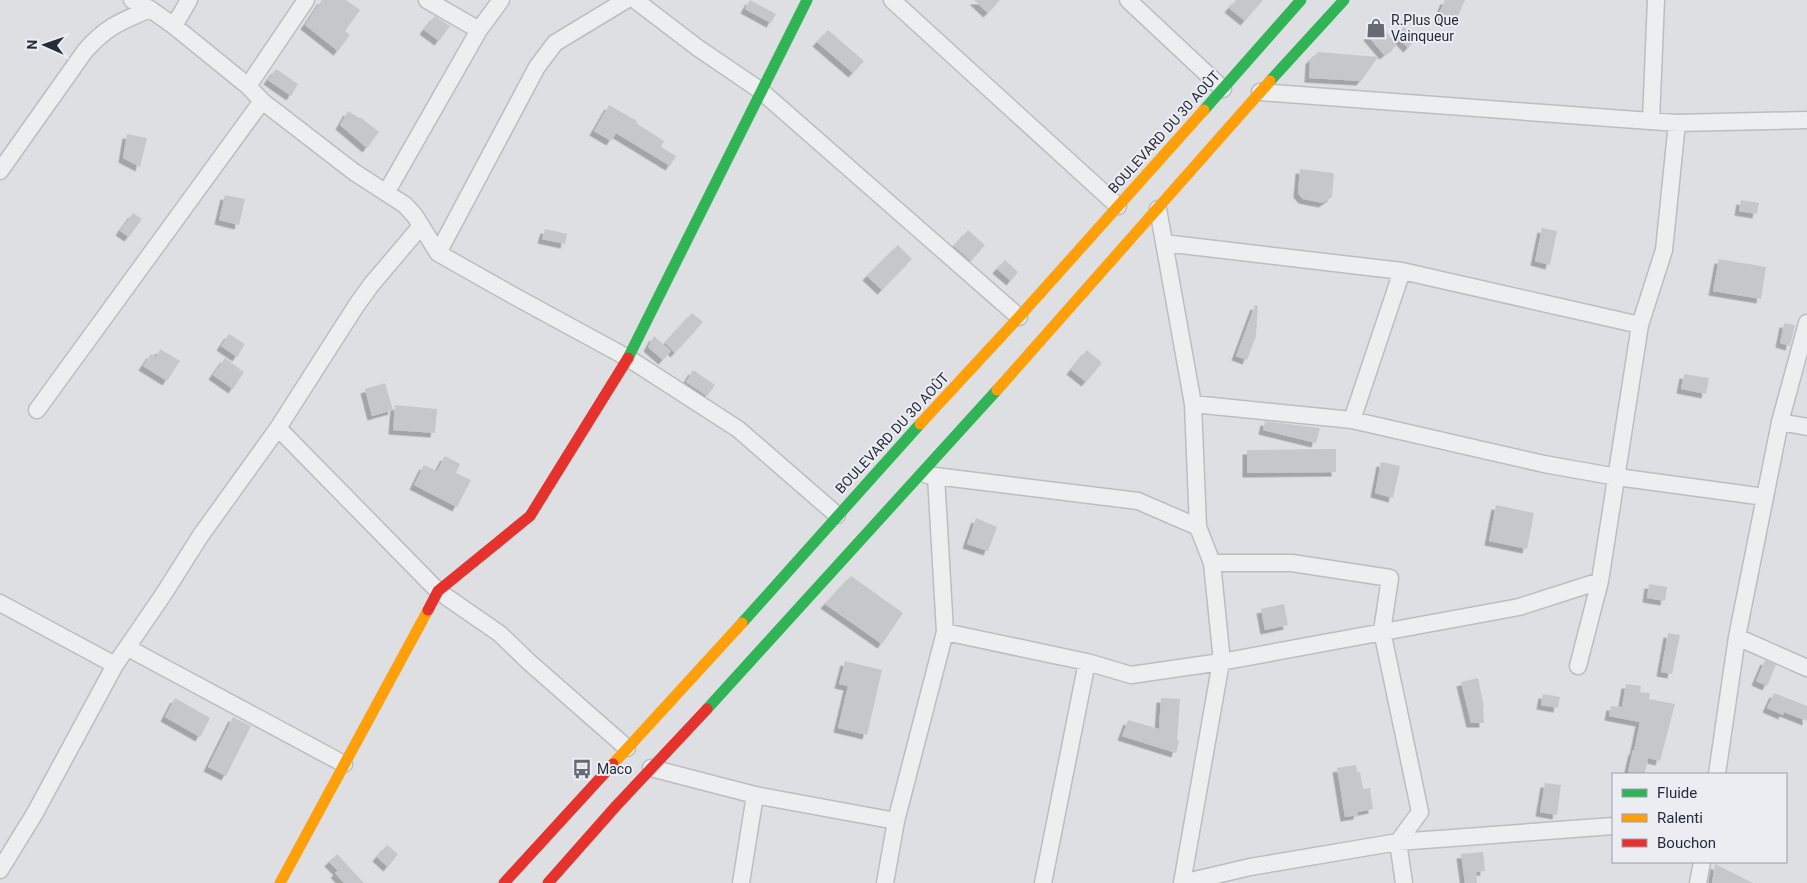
<svg xmlns="http://www.w3.org/2000/svg" width="1807" height="883" viewBox="0 0 1807 883" font-family="Roboto,sans-serif">
<style>
.building{fill:#c6c7cb;filter:url(#shadow)}
.lines{fill:none;stroke-linecap:round;stroke-linejoin:round}
.street-casing{stroke:#bcbdc1;stroke-width:19}
.street{stroke:#edeef0;stroke-width:16}
.fast{stroke:#30b455;stroke-width:11}
.slow{stroke:#ff9f0a;stroke-width:11}
.jam{stroke:#e5322d;stroke-width:11}
.labels{text-anchor:middle;dominant-baseline:central;stroke-width:4;stroke-linejoin:round;paint-order:stroke}
.poi-label{font-size:14px;fill:#272b3a;stroke:#ebedf3;text-anchor:start}
.street-label{font-size:14px;fill:#272b3a;stroke:#ebedf3}
</style>
<defs>
<filter id="shadow"><feDropShadow dx="-4.5" dy="4.5" stdDeviation="0" flood-color="#0004"/></filter>
</defs>
<rect width="100%" height="100%" fill="#dedfe3"/>
<!-- building -->
<path class="building" d="M322 0H346L360 10 345 31 350 35 338 51 305 25Z
M750 0 776 14 771 23 745 9Z
M974 0H1000L988 13Z
M1236 0H1263L1245 21 1229 8Z
M1445 0H1465L1455 23 1438 16Z
M435 16 450 26 439 41 424 30Z
M1380 25 1397 45 1384 55 1368 36Z
M1404 27 1416 39 1408 48 1395 35Z
M828 30 864 61 853 73 817 42Z
M1318 52 1378 57 1361 81 1309 78 1310 60Z
M276 69 298 84 291 96 268 80Z
M609 105 637 121 636 123 664 141 661 147 676 156 670 166 616 133 611 141 594 131Z
M348 111 359 118 360 117 379 132 367 148 340 125Z
M127 134 147 138 140 167 123 158Z
M1300 169 1334 173 1332 197 1323 203 1303 199 1298 193Z
M225 195 245 199 239 225 219 220Z
M1741 200 1759 203 1757 214 1739 211Z
M133 213 142 219 129 237 120 231Z
M1542 228 1557 231 1550 265 1535 261Z
M545 229 567 234 565 244 542 239Z
M968 230 985 245 971 261 954 246Z
M898 245 912 259 882 290 867 276Z
M1719 259 1766 267 1761 299 1713 291Z
M1005 260 1018 272 1011 281 997 269Z
M1255 305 1258 306 1256 336 1247 360 1236 356Z
M692 313 703 322 675 353 665 343Z
M1784 323 1795 325 1790 346 1780 343Z
M229 334 245 344 237 357 221 346Z
M654 336 671 351 663 360 648 347Z
M160 349 180 361 167 381 143 366 151 354 156 357Z
M1087 350 1102 363 1086 382 1071 370Z
M225 358 244 372 233 389 213 375Z
M693 370 715 385 707 396 686 382Z
M1684 374 1709 378 1706 394 1681 389Z
M385 383 393 410 372 416 365 389Z
M395 405 437 409 435 433 393 430Z
M1265 421 1320 428 1316 443 1263 430Z
M1336 449V472L1247 473V450Z
M445 456 460 464 456 473 471 480 457 507 414 485 424 465 437 471Z
M1381 462 1400 466 1393 498 1375 493Z
M1496 505 1534 513 1527 549 1489 541Z
M976 518 997 527 988 551 967 544Z
M851 576 903 613 882 644 825 604Z
M1649 584 1667 587 1665 601 1647 598Z
M1284 604 1288 625 1265 630 1261 609Z
M1668 633 1680 635 1672 674 1661 672Z
M1765 660 1776 665 1767 686 1756 681Z
M845 661 882 670 867 735 838 728 848 686 839 684Z
M1478 678 1484 707 1483 708 1484 723H1471L1461 682Z
M1626 684 1641 686 1640 692 1650 693 1649 699 1675 704 1660 761 1648 758 1645 774 1628 772 1633 750 1634 751 1640 722 1609 716 1611 706 1622 707Z
M1774 693 1807 706V721L1784 712 1783 715 1767 708Z
M1543 694 1560 697 1558 708 1541 705Z
M175 698 210 718 200 737 165 717Z
M1161 698 1180 699 1177 740 1179 741 1176 753 1122 736 1128 720 1159 729Z
M233 717 251 726 226 776 208 767Z
M1356 765 1357 772H1360L1363 789 1370 788 1373 809 1358 812V815L1345 817 1337 768Z
M1545 783 1561 785 1557 815 1540 812Z
M387 845 398 854 388 867 377 857Z
M1483 852 1485 871 1476 872 1477 883H1465L1461 854Z
M337 854 364 883H344L335 873 338 871 329 862Z
M1715 864 1753 883H1712Z"/>
<g class="lines">
<defs>
<path id="street" d="M132 0 150 9 174 26 248 86 262 101 354 172 405 205 415 216 438 253 514 296 628 358 738 429 837 515
M635 0 698 48 761 91 1019 317
M892 0 1118 206
M1128 0 1223 89
M174 26 189 0
M479 30 501 0
M248 86 306 0
M1260 92 1677 123 1807 120
M1651 121 1656 0
M0 171 85 51C107 26 120 22 150 9
M386 193 479 30 427 0
M1158 209 1193 404 1198 527 1212 563 1221 652V662L1182 883
M1164 243 1402 271 1640 325
M438 253 537 67 555 43 626 0
M1193 404 1352 420 1544 464 1617 477 1765 497
M37 410 262 101
M1352 420 1402 271
M1780 422 1807 427
M278 428 438 591 500 634 529 662 627 748
M927 475 1138 501 1198 527
M1212 563H1292L1390 578 1382 631 1420 812 1398 842 1404 883
M0 603 115 665
M945 632 1087 662 1131 675 1221 662 1519 607 1600 581
M1737 637 1807 668
M128 648 344 764
M1578 666 1600 581 1640 325 1664 250 1677 123
M651 768 755 795 896 821
M1717 774 1737 637 1780 422 1807 323
M0 870 35 813 115 665 163 595 201 535 278 428 356 306 371 285 421 226
M741 883 755 795
M885 883 896 821 945 632 936 476
M1043 883 1087 662
M1182 883 1250 867 1398 842 1613 826
M1698 883 1702 862"/>
</defs>
<!-- street casing -->
<use href="#street" class="street-casing"/>
<!-- street -->
<use href="#street" class="street"/>
<!-- fast -->
<path class="fast" d="M1270 81 1344 0
M1204 110 1301 0
M628 358 807 0
M742 623 920 424
M707 709 997 390"/>
<!-- slow -->
<path class="slow" d="M997 390 1270 81
M920 424 1019 317 1204 110
M613 764 742 623
M280 883 428 610"/>
<!-- jam -->
<path class="jam" d="M428 610 438 591 530 516 628 358
M504 883 613 764
M548 883 616 806 707 709"/>
</g>
<!-- icons -->
<defs>
<symbol id="shop-bare" viewBox="-9 -9 18 18"><path d="M-5-2.5h2.3a2.7 3.5 0 0 1 5.4 0H5L5.5 6h-11ZM-1.5-2.5h3a1.5 2.3 0 0 0-3 0Z" fill="#676a75" stroke="#ebedf3" stroke-width="2.5" paint-order="stroke"/></symbol>
<symbol id="bus-bare" viewBox="-9 -9 18 18"><path d="M-5-6H5V4H4V6H2V4H-2V6H-4V4H-5ZM-3.5-4V0h7V-4ZM-3.5 1.2v1.5H-2V1.2ZM2 1.2v1.5H3.5V1.2Z" fill="#676a75" stroke="#ebedf3" stroke-width="2.5" paint-order="stroke"/></symbol>
</defs>
<g fill-rule="evenodd">
<use href="#shop-bare" x="1362" y="14" width="28" height="28"/>
<use href="#bus-bare" x="568" y="755" width="28" height="28"/>
</g>
<g class="labels">
<!-- poi labels -->
<g class="poi-label">
<text x="1391" y="20">R.Plus Que<tspan x="1391" dy="16">Vainqueur</tspan></text>
<text x="597" y="769">Maco</text>
</g>
<!-- street labels -->
<g class="street-label">
<text transform="translate(1164 132) rotate(-48)">BOULEVARD DU 30 AOÛT</text>
<text transform="translate(892 433) rotate(-47)">BOULEVARD DU 30 AOÛT</text>
</g>
</g>
<!-- legend -->
<rect x="1612" y="773" width="175" height="90" fill="#ebedf3" stroke="#9d9fa9"/>
<rect x="1622" y="789" width="25" height="8" fill="#30b455" stroke="#9d9fa9"/>
<text x="1657" y="798" font-size="15" fill="#272b3a">Fluide</text>
<rect x="1622" y="814" width="25" height="8" fill="#ff9f0a" stroke="#9d9fa9"/>
<text x="1657" y="823" font-size="15" fill="#272b3a">Ralenti</text>
<rect x="1622" y="839" width="25" height="8" fill="#e5322d" stroke="#9d9fa9"/>
<text x="1657" y="848" font-size="15" fill="#272b3a">Bouchon</text>
<!-- north arrow -->
<g transform="translate(45 45) rotate(272)" stroke="#ebedf3" stroke-width="4" paint-order="stroke">
<path d="M0-4L9 19L0 12L-9 19Z" fill="#272b3a"/>
<text y="-8" font-size="14" font-weight="bold" text-anchor="middle" fill="#272b3a">N</text>
</g>
</svg>
